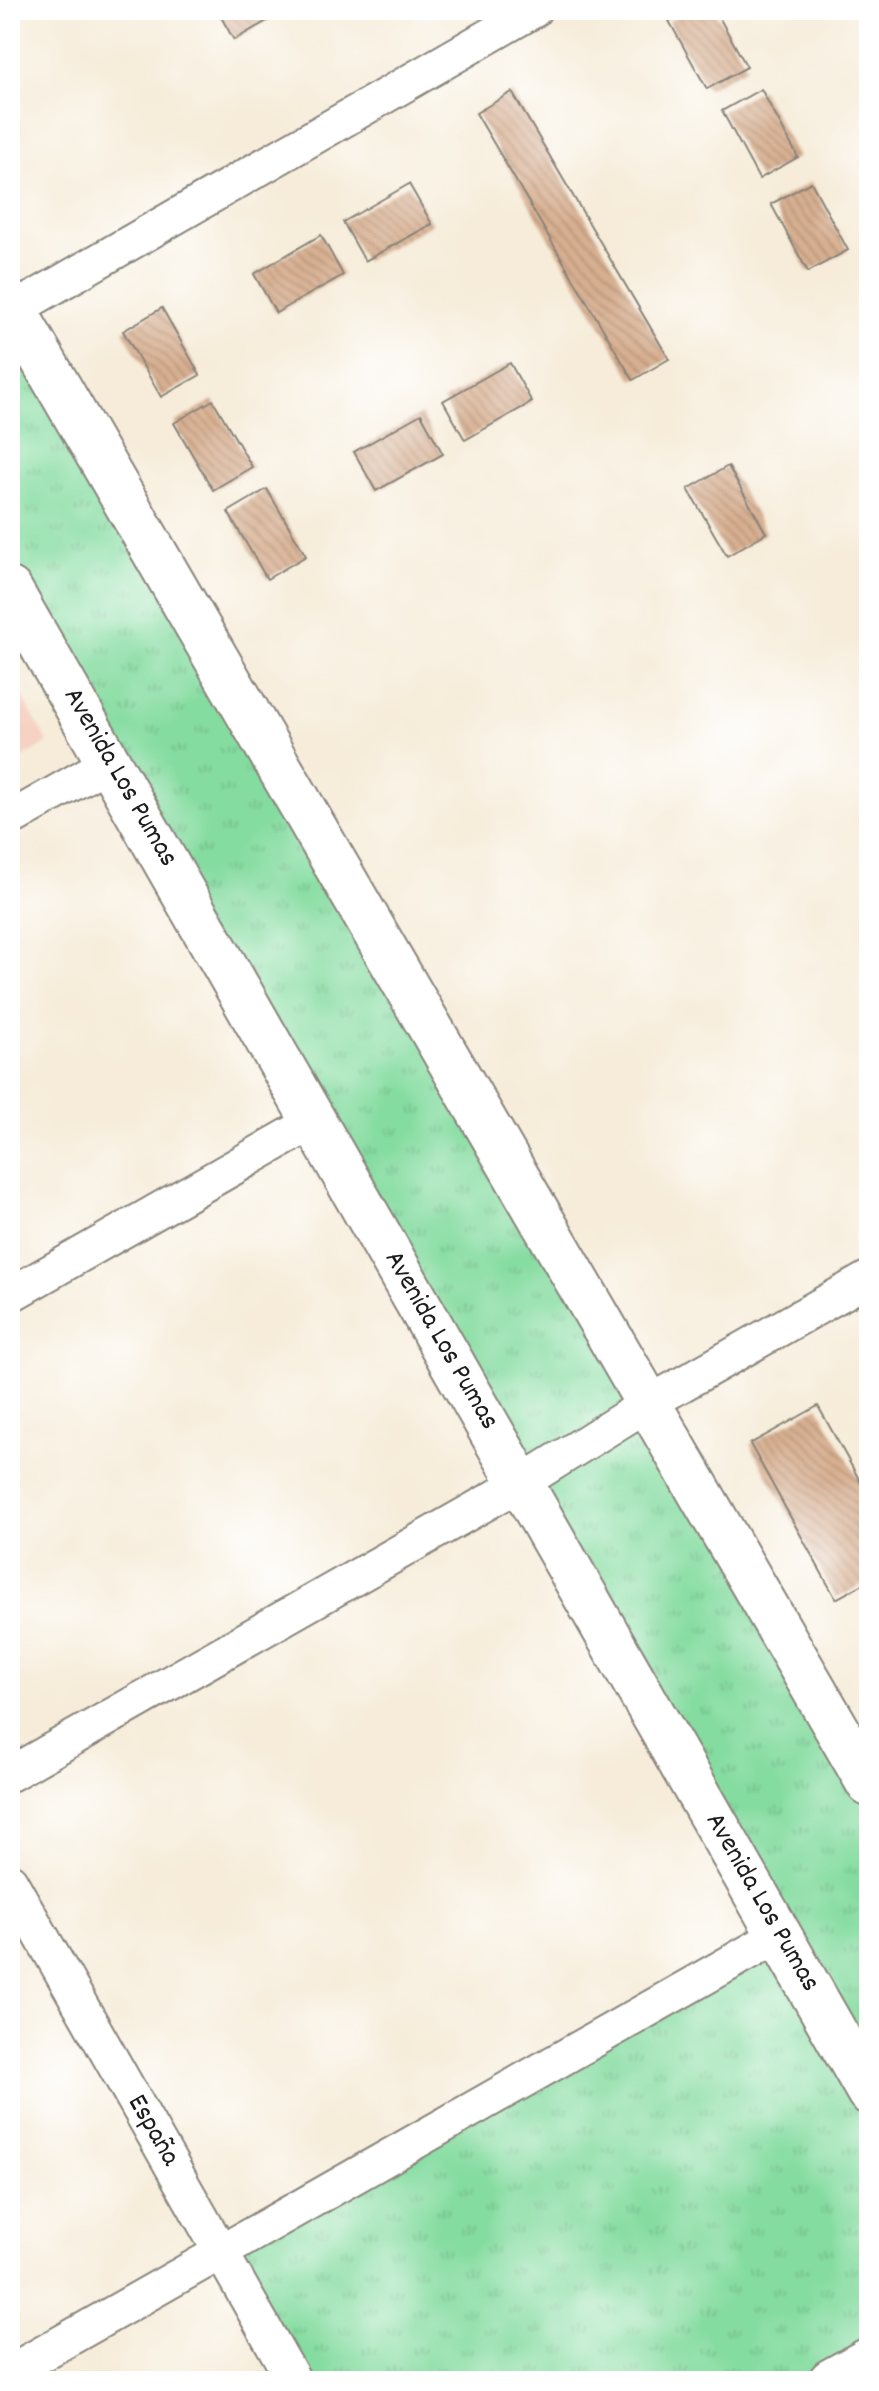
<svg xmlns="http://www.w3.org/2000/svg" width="879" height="2391" viewBox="0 0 879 2391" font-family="Dekko,sans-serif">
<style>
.built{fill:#f6d2c3}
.park{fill:url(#park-tufts);stroke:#507c5e;stroke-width:2}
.building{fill:url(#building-back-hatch)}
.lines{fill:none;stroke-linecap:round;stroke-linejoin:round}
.minor-casing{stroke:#89847a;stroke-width:38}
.secondary-casing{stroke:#89847a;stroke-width:48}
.minor{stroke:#fff;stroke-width:34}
.secondary{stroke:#fff;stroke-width:44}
.labels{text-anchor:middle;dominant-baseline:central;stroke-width:6;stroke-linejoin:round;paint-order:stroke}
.street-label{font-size:28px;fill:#1c1c1c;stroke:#fff}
</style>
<defs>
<pattern id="park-tufts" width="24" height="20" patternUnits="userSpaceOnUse" patternTransform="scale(2)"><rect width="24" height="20" fill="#85dca0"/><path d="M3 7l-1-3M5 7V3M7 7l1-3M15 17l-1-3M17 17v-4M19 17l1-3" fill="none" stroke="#72bc89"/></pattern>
<pattern id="building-back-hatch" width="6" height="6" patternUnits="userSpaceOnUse" patternTransform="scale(2)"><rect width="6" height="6" fill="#d7af90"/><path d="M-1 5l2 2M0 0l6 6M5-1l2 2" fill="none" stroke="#b8967c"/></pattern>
</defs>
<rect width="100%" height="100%" fill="#fff"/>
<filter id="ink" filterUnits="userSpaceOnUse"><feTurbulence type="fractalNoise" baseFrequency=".0125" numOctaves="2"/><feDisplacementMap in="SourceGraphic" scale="16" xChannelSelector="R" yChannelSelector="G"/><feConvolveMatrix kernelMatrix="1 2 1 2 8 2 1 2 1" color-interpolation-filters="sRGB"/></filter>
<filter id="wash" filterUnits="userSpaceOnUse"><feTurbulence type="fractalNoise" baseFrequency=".006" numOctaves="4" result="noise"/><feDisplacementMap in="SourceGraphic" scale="32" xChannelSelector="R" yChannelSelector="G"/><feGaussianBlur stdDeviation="1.8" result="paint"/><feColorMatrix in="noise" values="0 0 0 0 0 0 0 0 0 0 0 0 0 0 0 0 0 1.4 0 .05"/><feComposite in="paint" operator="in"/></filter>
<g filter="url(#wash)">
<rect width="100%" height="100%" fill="#f6ecd9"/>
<!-- built -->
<path class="built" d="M10 675 48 743 10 765Z"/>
<!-- park -->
<path class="park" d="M10 299 869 1787V2381H294L221 2252 780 1934 10 582Z"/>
<g id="blocks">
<!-- building -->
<path class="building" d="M217 10H286L234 40Z
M689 10H715L747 67 707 89 669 21Z
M761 89 798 157 759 179 722 111Z
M512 92 669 359 633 380 476 113Z
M811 182 848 250 808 272 771 204Z
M409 184 432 224 365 261 343 222Z
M321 235 343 275 276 313 254 274Z
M162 308 200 375 161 397 123 331Z
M510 363 532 402 465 440 443 401Z
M213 400 252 467 213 490 174 423Z
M421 414 443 454 376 491 354 452Z
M728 466 766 533 727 556 688 489Z
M267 489 306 556 267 579 228 512Z
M818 1406 869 1497V1581L836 1599 750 1444Z"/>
</g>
</g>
<g filter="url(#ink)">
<use href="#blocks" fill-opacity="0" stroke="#89847a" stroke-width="2"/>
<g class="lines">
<defs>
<path id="minor" d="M10 312 534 10
M10 819 110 762
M10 1295 315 1121
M10 1774 521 1483 649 1403 869 1278
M10 1881 294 2381
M10 2372 779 1935"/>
<path id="secondary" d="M10 303 869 1784
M10 590 869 2092
M831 2381 869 2360"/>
</defs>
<!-- minor casing -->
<use href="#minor" class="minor-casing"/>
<!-- secondary casing -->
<use href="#secondary" class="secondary-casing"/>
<!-- minor -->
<use href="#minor" class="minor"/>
<!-- secondary -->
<use href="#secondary" class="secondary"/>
</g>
</g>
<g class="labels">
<!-- street labels -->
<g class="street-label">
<text transform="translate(119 778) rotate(60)">Avenida Los Pumas</text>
<text transform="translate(440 1341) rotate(60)">Avenida Los Pumas</text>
<text transform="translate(761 1903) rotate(60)">Avenida Los Pumas</text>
<text transform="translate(152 2131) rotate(60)">España</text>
</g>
</g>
<!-- margin -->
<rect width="879" height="2391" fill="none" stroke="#fff" stroke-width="40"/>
</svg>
